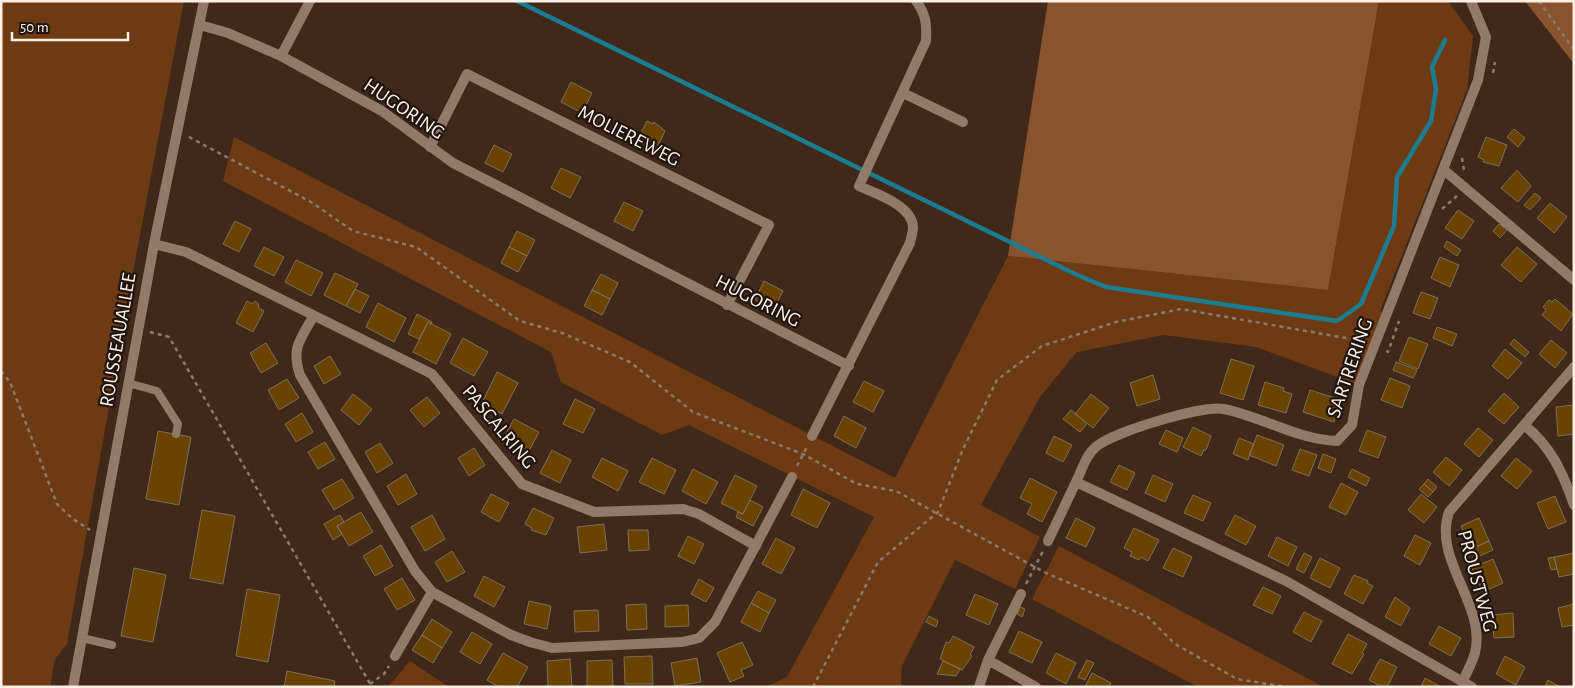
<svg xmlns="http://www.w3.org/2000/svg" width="1575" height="688" viewBox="0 0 1575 688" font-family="'Alegreya Sans',sans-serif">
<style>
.green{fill:#6d3a13}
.forest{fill:#89532e}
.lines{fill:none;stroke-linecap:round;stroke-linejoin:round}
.stream{stroke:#1b7d8f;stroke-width:4.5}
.building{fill:#684400;stroke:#816e56}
.path{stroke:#8d796c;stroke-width:2.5;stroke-dasharray:4 4;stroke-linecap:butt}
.lane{stroke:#927a68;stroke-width:8}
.street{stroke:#927a68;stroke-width:10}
.labels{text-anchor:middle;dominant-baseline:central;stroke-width:4.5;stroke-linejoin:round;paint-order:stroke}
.street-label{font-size:20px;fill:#ffefe5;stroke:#1f150e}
</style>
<rect width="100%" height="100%" fill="#40291a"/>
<!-- green -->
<path class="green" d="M1 1H184L131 283 67 644 55 659 50 687H1Z
M1379 1H1448L1473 36 1467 90 1380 311 1387 314 1359 385 1256 347 1164 335 1077 352 1040 397 981 505 1040 537 1015 589 955 560 902 666 901 687H766L787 677 874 517 689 425 662 435 561 382 551 352 223 181 234 137 895 478 1008 256 1328 290Z
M1059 546 1324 687H1198L1032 599Z
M410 661 449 687H388Z"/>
<!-- forest -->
<path class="forest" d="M1048 1H1379L1328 290 1008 256Z
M1525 1H1574V64Z"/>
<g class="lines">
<!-- stream -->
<path class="stream" d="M517 1 1075 274 1106 287 1337 321 1361 304 1394 226 1397 177 1431 121 1436 89 1432 67 1445 40"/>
</g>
<!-- building -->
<path class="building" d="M571 82 592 93 582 113 561 102Z
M647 121 653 124 654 122 665 131 656 150 637 141Z
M1514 129 1525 138 1518 147 1507 137Z
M1486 137 1507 145 1499 166 1483 162 1484 160 1478 157Z
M494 145 512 154 503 172 485 163Z
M561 168 581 177 570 198 551 188Z
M1517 170 1531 186 1518 202 1501 188Z
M1535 193 1541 198 1530 210 1524 205Z
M624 202 643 211 633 231 614 221Z
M1550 203 1567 217 1554 233 1537 218Z
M1458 210 1474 221 1462 239 1445 228Z
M235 221 251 229 239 252 223 244Z
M1499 224 1507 230 1500 238 1493 231Z
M517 231 535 240 527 256 509 247Z
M1447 241 1461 250 1457 256 1444 247Z
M264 247 284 257 274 276 254 266Z
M509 247 527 256 518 272 501 263Z
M1517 247 1537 264 1521 282 1501 265Z
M1440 257 1459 265 1450 287 1431 278Z
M296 260 323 273 311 296 285 282Z
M335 273 358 284 346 306 324 295Z
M601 274 618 283 610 299 592 290Z
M764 281 783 291 773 310 755 300Z
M355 289 369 296 360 313 346 306Z
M592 290 610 299 602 315 584 306Z
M1421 292 1438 298 1430 319 1413 313Z
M1555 299 1573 314 1561 331 1542 315 1546 310 1543 307 1549 300 1552 302Z
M247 301 252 304 255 301 258 303 259 308 264 311 253 332 236 323Z
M378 303 406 318 394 342 366 327Z
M417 314 432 322 431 324 428 322 419 339 408 334Z
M428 322 451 334 436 364 413 352Z
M1437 327 1457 334 1452 346 1433 338Z
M1409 337 1428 344 1418 369 1399 361Z
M463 338 488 352 474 376 450 363Z
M1514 339 1529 352 1525 357 1510 344Z
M1551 340 1567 353 1555 368 1539 354Z
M266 343 278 363 261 373 250 353Z
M1505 349 1522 363 1508 379 1492 366Z
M330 356 341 374 324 384 314 366Z
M1231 359 1254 366 1243 400 1220 393Z
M1396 362 1417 370 1413 378 1393 370Z
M497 372 518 383 502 414 482 403Z
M1153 375 1160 399 1137 406 1130 383Z
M1390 378 1410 386 1402 408 1381 400Z
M287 379 299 398 279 410 268 390Z
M864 381 884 391 873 412 853 402Z
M1265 382 1284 388 1283 391 1292 394 1286 413 1258 405Z
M1310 390 1341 400 1334 422 1303 412Z
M1504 393 1519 407 1504 424 1488 411Z
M353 394 372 409 359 425 341 410Z
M1091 394 1109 408 1093 428 1075 414Z
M427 397 440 413 424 427 410 410Z
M575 399 595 409 583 433 563 424Z
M1574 405V434L1558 436 1556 407Z
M1071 410 1087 424 1080 432 1063 419Z
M302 413 313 432 296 442 285 424Z
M844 416 866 428 856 448 834 436Z
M514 419 539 432 528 453 503 439Z
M1193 427 1211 436 1206 450H1204L1201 456 1183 447Z
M1478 428 1493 440 1479 457 1464 444Z
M1166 430 1183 438 1177 452 1159 444Z
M1367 430 1386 437 1378 458 1359 451Z
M158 431 191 437 179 505 146 499Z
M1257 435 1284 445 1276 466 1249 455Z
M1054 436 1072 445 1063 462 1046 453Z
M1239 438 1254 444 1248 460 1233 454Z
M325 442 335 459 318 469 308 452Z
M380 443 393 463 377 473 365 452Z
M474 448 485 465 469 476 458 458Z
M1300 449 1317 455 1309 476 1292 470Z
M552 450 571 460 560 483 540 473Z
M1323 454 1336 459 1331 473 1318 468Z
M1446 457 1462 470 1449 486 1433 472Z
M602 458 628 471 618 491 592 477Z
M652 458 676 470 664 494 639 482Z
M1516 458 1532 471 1517 489 1501 476Z
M1119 465 1135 473 1127 490 1110 482Z
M693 469 718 482 706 504 682 491Z
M1352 469 1370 478 1366 486 1348 477Z
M406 474 417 494 398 505 387 486Z
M735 475 757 486 743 514 721 503Z
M1153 475 1173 484 1165 502 1145 493Z
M1030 478 1057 492 1042 522 1027 514 1032 504 1020 498Z
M342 479 354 498 334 510 322 490Z
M1428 479 1437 487 1433 492 1424 484Z
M1341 483 1358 492 1346 515 1329 507Z
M1424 484 1433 492 1428 497 1419 489Z
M803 489 830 503 817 528 791 515Z
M491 494 509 503 499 522 481 512Z
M1421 494 1437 507 1424 523 1408 510Z
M1193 495 1211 503 1203 521 1184 513Z
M1555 496 1566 522 1548 529 1537 503Z
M750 500 763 507 753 526 736 517 738 512 743 514Z
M533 508 554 518 546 535 531 530 532 528 525 524Z
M202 510 235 516 223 584 190 578Z
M361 512 373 532 349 546 337 526Z
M340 515 344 522 337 526 342 534 333 540 324 524Z
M432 515 445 539 425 551 411 527Z
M1235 515 1256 526 1246 545 1225 534Z
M1076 518 1095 528 1086 547 1066 538Z
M1479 518 1489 541 1471 549 1461 526Z
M604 524 607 550 580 553 577 527Z
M1134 528 1159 540 1148 561 1141 557 1139 560 1130 556 1132 552 1124 548Z
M628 530H648L649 550 629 551Z
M1415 535 1431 543 1420 565 1404 556Z
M688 536 704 544 694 564 678 556Z
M1277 537 1297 547 1288 566 1268 556Z
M776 538 795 548 781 574 762 564Z
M1489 541 1493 550 1475 558 1471 549Z
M381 545 393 566 375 576 363 556Z
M1173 548 1192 557 1183 577 1163 568Z
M452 551 465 572 447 582 435 562Z
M1304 553 1312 557 1304 573 1296 569Z
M1574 553V574L1559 577 1554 557Z
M1554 557 1557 569 1551 570 1548 558Z
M1320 558 1340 568 1330 588 1310 578Z
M1493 559 1503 583 1483 592 1472 568Z
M134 568 166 575 153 642 121 636Z
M1354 575 1368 581 1367 583 1373 586 1363 604 1344 594Z
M484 576 505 587 494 607 474 596Z
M402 578 415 600 397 610 384 589Z
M699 579 714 588 706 602 691 594Z
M1263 587 1281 596 1272 614 1253 605Z
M247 589 280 595 268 662 236 656Z
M758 591 776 600 769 613 751 603Z
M975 594 998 604 989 625 966 615Z
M1395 597 1410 608 1401 626 1385 617Z
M529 601 551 606 547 629 524 624Z
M751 603 769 613 760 632 741 622Z
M646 604 647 629 627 630 626 605Z
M1574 604V625L1562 627 1558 608Z
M688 605 689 626 665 627V606Z
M1020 607 1025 609 1022 617 1017 614Z
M598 610 599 631 575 632 574 611Z
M1304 612 1322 621 1311 642 1293 632Z
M1513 613 1514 637 1494 638 1492 615Z
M929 616 938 621 936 627 926 622Z
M432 619 452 632 442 648 422 635Z
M1439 626 1461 638 1451 656 1429 644Z
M1019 631 1042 642 1032 663 1009 652Z
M472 632 492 644 480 664 460 652Z
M1348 634 1367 644 1362 653 1364 654 1352 674 1332 664Z
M422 635 442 648 433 663 412 650Z
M953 636 974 647 970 655 972 656 962 670 940 659 946 642 949 643Z
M742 642 753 665 741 670 744 676 730 682 717 653Z
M503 653 528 667 517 687H499L487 680Z
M1056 653 1076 663 1066 684 1046 673Z
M652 656 653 684H625L624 657Z
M1505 656 1525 667 1516 685 1496 674Z
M697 658 701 682 675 686 671 663Z
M570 659 572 687H548L547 661Z
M1380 659 1397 667 1387 687H1382L1369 680Z
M612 660 613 687H587V661Z
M1087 660 1094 663 1085 680 1078 677Z
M943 661 960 669 956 676 937 674Z
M287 671 335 681 334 687H284Z
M1092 673 1111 683 1109 687H1085Z
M1425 678 1441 687H1421Z
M1548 680 1560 687H1545Z"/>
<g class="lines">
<!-- path -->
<path class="path" d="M1539 1 1574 50
M1493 73 1495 62
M189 137 311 202 353 231 416 247 520 321 562 333 630 362 693 412 803 454 857 484 896 491 1046 573 1148 617 1175 644 1237 679 1287 687
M1462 158 1464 170
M1442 209 1457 196
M150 332 169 337 372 687
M1386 351 1388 352 1399 321
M1 371 10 382 57 504 73 519 90 530
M797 466 807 447
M1026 584 1043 551
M370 684 384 674 389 666
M813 687 878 562 938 512 963 449 997 380 1042 346 1116 322 1181 309 1363 341"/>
<!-- lane -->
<path class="lane" d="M128 383 157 391 178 424 176 434
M82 638 112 645"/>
<!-- street -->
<path class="street" d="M1471 1 1486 37 1478 80 1359 385 1352 425 1337 441C1296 439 1263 417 1224 409 1202 405 1114 432 1097 446 1086 454 1082 470 1076 482L1286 581 1472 687
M200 25 228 33 281 56 382 111 453 163 849 366
M281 56 310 1
M903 93 963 122
M430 147 467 74 769 225 727 305
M1444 170 1574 280
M154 244 186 252 432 374 522 484 594 512 683 509 699 514 756 546
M313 317C300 340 291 348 300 375L415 571 432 592 511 635 530 642 552 648 682 642 699 638 715 622 792 477
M1574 367 1524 425C1551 446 1563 473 1574 505
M812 436 910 243C911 238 913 232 913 227 912 205 876 194 859 186L926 41C927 25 926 14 916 1
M1048 541 1076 482
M395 656 432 592
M988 660 1036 687
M1463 681C1467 672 1472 663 1475 653 1487 606 1432 559 1449 512L1524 425
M73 687 154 244 204 1
M979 687 988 660 1021 594"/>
</g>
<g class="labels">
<!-- street labels -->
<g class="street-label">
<text transform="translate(404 109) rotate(34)">HUGORING</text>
<text transform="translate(629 136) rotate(27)">MOLIEREWEG</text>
<text transform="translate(758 301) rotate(27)">HUGORING</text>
<text transform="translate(118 340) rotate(-80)">ROUSSEAUALLEE</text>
<text transform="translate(1350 368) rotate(-71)">SARTRERING</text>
<text transform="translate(499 427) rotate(50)">PASCALRING</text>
<text transform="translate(1477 581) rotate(75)">PROUSTWEG</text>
</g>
</g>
<!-- border -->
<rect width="1575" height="688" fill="none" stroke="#ffefe5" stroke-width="5"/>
<!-- scale -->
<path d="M12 32v8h116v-8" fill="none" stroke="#ffefe5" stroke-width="2.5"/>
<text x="20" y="32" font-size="15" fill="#ffefe5" stroke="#1f150e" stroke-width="4" paint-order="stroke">50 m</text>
</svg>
